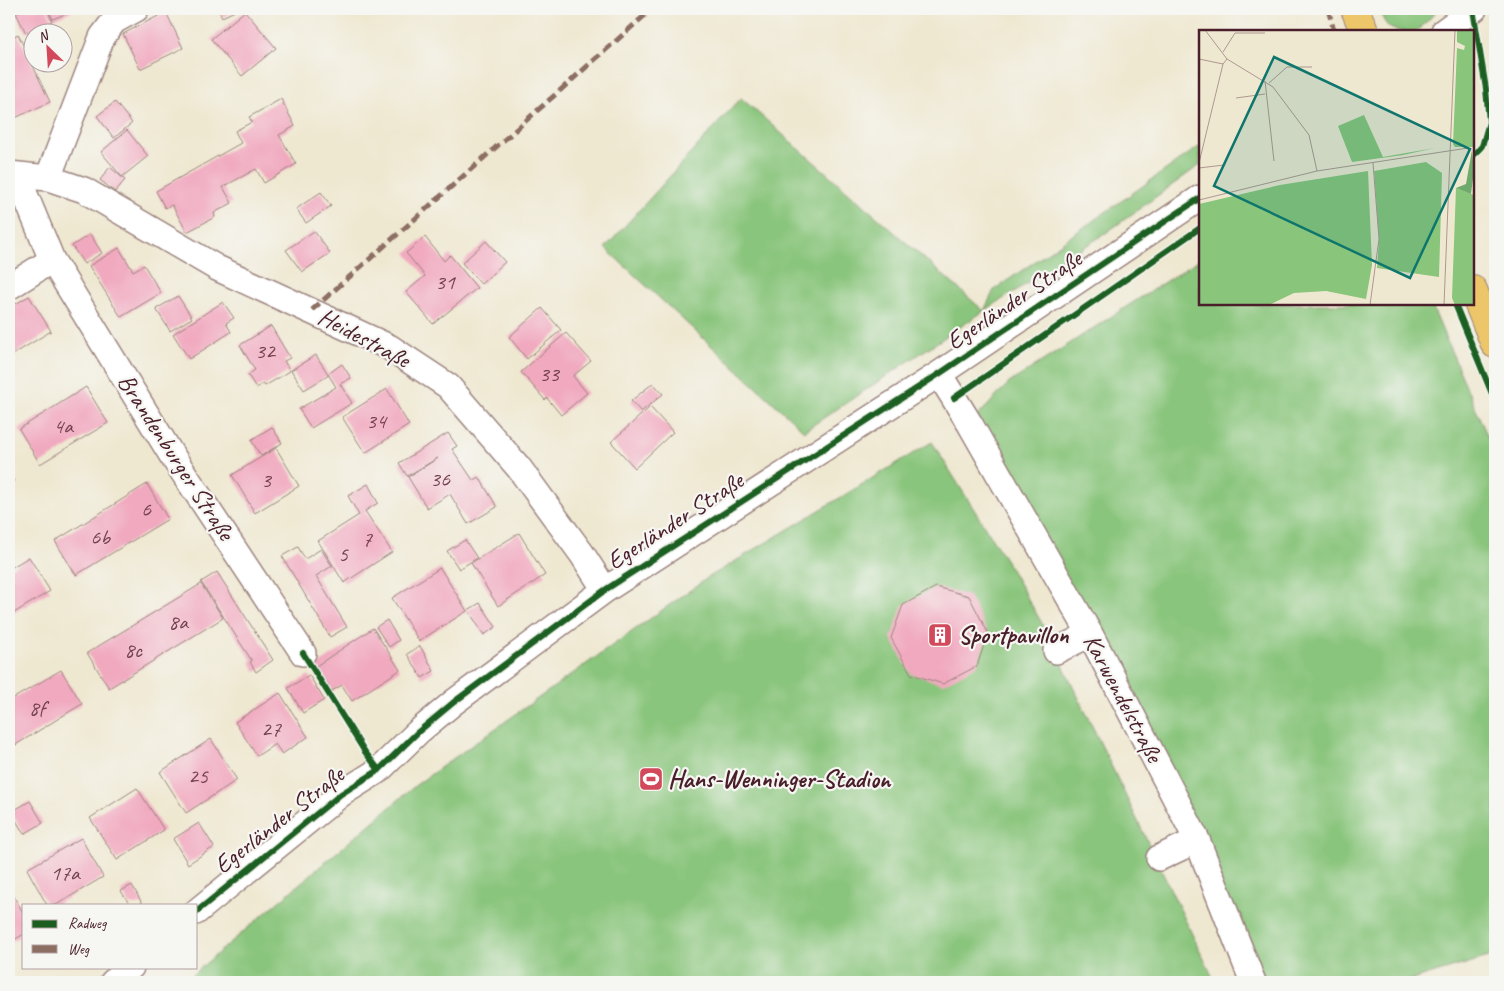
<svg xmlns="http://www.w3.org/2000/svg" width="1504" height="991" viewBox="0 0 1504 991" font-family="Caveat,sans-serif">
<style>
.green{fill:#89c57b;stroke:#6a7253}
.building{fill:#f1a9bf}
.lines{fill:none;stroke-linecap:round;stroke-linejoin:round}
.minor-casing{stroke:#9c847e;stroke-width:28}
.major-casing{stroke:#9c847e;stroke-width:30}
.minor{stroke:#fff;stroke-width:25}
.major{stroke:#ecc669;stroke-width:28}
.quiet{stroke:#8d6e63;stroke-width:5;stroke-dasharray:10 5;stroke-linecap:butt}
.cycleway-casing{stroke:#f6f6f2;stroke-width:9}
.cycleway{stroke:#1b5e20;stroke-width:6}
.labels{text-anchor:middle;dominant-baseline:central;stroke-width:4.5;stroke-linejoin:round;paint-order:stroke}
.number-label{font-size:22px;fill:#744250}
.street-label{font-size:25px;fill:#4a1f2b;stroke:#f6f6f2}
.poi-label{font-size:25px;font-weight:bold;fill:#4a1f2b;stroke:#f6f6f2;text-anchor:start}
.inset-road{fill:none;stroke:#ad988f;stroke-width:1}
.view{fill:#0f766e;fill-opacity:0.15;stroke:#0f766e;stroke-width:2.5}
.inset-edge{fill:none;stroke:#4a1f2b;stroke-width:2.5}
</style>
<rect width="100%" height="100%" fill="#f6f6f2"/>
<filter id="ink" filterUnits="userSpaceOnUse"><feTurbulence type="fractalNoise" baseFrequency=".02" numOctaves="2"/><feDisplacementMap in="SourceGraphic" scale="10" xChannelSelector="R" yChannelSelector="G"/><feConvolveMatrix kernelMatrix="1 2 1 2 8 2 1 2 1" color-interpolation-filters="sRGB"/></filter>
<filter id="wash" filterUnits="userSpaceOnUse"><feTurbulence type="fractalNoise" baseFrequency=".0096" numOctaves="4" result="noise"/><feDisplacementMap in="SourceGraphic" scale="20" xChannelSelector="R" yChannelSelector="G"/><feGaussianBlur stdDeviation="1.12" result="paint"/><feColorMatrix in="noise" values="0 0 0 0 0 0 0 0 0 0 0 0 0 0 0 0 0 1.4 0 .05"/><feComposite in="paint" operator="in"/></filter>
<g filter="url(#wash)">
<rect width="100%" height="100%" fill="#efe8d1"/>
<!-- green -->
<path class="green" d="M1379 9H1438C1432 16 1423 27 1415 31 1411 32 1406 31 1403 31 1387 31 1384 22 1379 9Z
M741 98 984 311 994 290 1200 146V165L1103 235 984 311 804 431 605 248Z
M1200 259V304H1431L1495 454V955L1405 982H1253L1197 840 970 424 1009 383Z
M932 442 1008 564 1048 634 1215 982H184L416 785 706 579Z"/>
<g id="blocks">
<!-- building -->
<path class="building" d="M24 9H47L52 21 26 33 16 13Z
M48 9H77L53 19Z
M218 9H239L222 17Z
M245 11 276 48 242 76 211 39Z
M166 12 183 48 140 69 123 34Z
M18 34 50 102 15 118 9 104V39Z
M281 99 295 126 279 135 296 164 264 183 256 169 223 187 232 203 214 213 215 217 187 232 172 205 165 208 156 191 241 143 235 131 252 122 249 117Z
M115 102 132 123 114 138 97 116Z
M127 130 148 156 122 177 101 152Z
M110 167 125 180 115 192 100 180Z
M321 192 331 206 306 223 296 209Z
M314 231 330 253 302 272 286 250Z
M90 234 102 253 84 264 72 246Z
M425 237 444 261 450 255 477 288 433 324 406 292 425 276 406 253Z
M486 241 505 262 481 284 462 263Z
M119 248 133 271 144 265 161 293 121 317 89 266Z
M29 296 51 331 9 357V308Z
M178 296 192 318 170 331 156 309Z
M223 302 234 318 226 323 231 332 189 359 173 334Z
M542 308 561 330 527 359 509 337Z
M271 326 290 358 284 361 290 371 265 386 263 384 256 388 248 375 255 370 240 345Z
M566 333 591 361 573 376 587 393 561 415 547 398 545 400 521 372Z
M316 355 328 374 342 364 351 378 340 384 352 403 311 428 299 409 336 387 328 374 329 375 304 390 291 370Z
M653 383 663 394 641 412 631 401Z
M86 387 108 423 40 464 19 429Z
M387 389 409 425 365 453 342 417Z
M650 407 673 432 635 468 611 442Z
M272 427 282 443 261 456 251 440Z
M448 433 457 446 452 449 473 480 479 477 497 507 468 524 450 494 427 508 408 477 438 458 407 476 399 463Z
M276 448 299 486 255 513 232 475Z
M9 473 14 481 9 484Z
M147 484 168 519 76 575 55 541Z
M368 484 378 503 365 511 392 552 344 583 318 541 359 515 348 496Z
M519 533 545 575 498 606 471 563Z
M465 540 477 558 459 569 447 551Z
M298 547 305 559 321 549 332 566 316 576 347 627 330 637 282 556Z
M29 557 50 591 9 616V569Z
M440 568 467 611 419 641 392 598Z
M217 572 273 660 256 672 250 662 252 661 201 582Z
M201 584 223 618 109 688 87 653Z
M936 587 969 596 988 633 977 666 943 684 911 674 891 638 903 605Z
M480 603 496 627 484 635 468 610Z
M387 620 399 640 389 647 376 627Z
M373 628 400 670 352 701 342 685 332 691 316 666Z
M420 646 434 671 422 678 407 654Z
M61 670 82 704 9 749V701Z
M309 675 324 700 303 713 288 688Z
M280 693 308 737 282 754 275 744 257 756 235 722Z
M211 739 237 780 186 813 160 772Z
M137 788 164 830 117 860 90 818Z
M30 801 43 823 24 834 11 812Z
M199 823 214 847 188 864 173 839Z
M81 838 103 877 56 905H47L27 869Z
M132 885 143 905H130L121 891Z
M9 888 24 914V934L9 943Z"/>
</g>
</g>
<g filter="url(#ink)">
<use href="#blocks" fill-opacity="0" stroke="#9c847e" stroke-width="1"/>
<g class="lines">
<defs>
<path id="minor" d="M1444 31 1474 9
M9 174 48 178 84 190 217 268 389 347 448 386 519 468 582 554 605 590
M17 175 52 260 171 454 303 653
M48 178 102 37 114 21 136 9
M9 287 52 260
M939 374 970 424 1090 634 1197 840 1253 982
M1056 651 1090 634
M1159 858 1197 840
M196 912 341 794 379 770 418 732 454 702 605 590 939 374 1200 198
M113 982 131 967"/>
<path id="major" d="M1355 9 1364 31
M1473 290 1495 344"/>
</defs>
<!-- minor casing -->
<use href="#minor" class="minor-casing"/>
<!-- major casing -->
<use href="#major" class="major-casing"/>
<!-- minor -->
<use href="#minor" class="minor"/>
<!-- major -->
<use href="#major" class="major"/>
<!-- quiet -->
<path class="quiet" d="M1328 9 1334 31
M312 310 652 9"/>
<defs>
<path id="cycleway" d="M1473 9 1486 89 1489 122 1482 146 1473 156
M1455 304 1495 401
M954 398 1200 228
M303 653 365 752 379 770
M196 912 341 794 379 770 418 732 454 702 605 590 939 374 1200 198"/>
</defs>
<!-- cycleway casing -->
<use href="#cycleway" class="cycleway-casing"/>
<!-- cycleway -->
<use href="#cycleway" class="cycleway"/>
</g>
</g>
<!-- icons -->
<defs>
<symbol id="building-square" viewBox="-11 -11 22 22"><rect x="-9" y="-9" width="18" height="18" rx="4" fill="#d1495b" stroke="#f6f6f2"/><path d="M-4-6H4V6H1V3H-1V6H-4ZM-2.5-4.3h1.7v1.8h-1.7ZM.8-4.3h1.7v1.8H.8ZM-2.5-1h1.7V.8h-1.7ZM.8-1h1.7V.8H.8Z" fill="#fff"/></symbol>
<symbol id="stadium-square" viewBox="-11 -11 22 22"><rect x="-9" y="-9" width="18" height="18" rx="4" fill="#d1495b" stroke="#f6f6f2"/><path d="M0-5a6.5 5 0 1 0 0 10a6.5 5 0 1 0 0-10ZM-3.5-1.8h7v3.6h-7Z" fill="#fff"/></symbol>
</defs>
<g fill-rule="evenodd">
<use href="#building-square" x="926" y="621" width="28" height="28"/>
<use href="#stadium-square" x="637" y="765" width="28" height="28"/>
</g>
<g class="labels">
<!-- number labels -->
<g class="number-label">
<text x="445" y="282">31</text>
<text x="265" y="351">32</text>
<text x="549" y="374">33</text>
<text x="376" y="421">34</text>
<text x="63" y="426">4a</text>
<text x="440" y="479">36</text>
<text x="266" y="480">3</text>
<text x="146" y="509">6</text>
<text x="100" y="537">6b</text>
<text x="367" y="539">7</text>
<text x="343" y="554">5</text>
<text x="178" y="622">8a</text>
<text x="133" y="650">8c</text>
<text x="37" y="708">8f</text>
<text x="271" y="729">27</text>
<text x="198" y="776">25</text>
<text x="65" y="873">17a</text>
</g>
<!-- street labels -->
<g class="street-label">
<text transform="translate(1014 300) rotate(-34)">Egerländer Straße</text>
<text transform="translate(364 338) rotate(28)">Heidestraße</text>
<text transform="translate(176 457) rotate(57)">Brandenburger Straße</text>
<text transform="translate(675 521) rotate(-33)">Egerländer Straße</text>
<text transform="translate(1123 698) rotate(62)">Karwendelstraße</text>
<text transform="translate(279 820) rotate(-38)">Egerländer Straße</text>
</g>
<!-- poi labels -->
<g class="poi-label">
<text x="958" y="635">Sportpavillon</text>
<text x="668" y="779">Hans-Wenninger-Stadion</text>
</g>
</g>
<!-- overview -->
<g transform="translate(1199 30)">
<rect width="275" height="275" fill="#efe8d1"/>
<path d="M258 0H275V117H256L254 114 258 18 265 20 266 16 258 12ZM165 85 184 127 236 118 204 125 153 132 139 96ZM227 132 243 143 240 247 178 238 180 209 175 141ZM169 141 173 235 167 269 127 261 95 263 70 275H0V174L81 155ZM257 158 275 165V275H256L253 268Z" fill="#89c57b"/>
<path d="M273 120 275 141 272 164 257 158 267 154Z" fill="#6eaa6b"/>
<path class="inset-road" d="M6 0 28 29 74 57 110 105 118 141M24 22 36 3H66M0 29 24 34M66 51 75 131M70 53 88 37H113M37 68 66 64M0 133 24 34 28 29M0 138 25 135M0 170 118 141 269 118M171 275 180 209 174 133M245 275 256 0"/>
<path class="view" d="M75 27 271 119 211 248 15 156Z"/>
<rect width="275" height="275" class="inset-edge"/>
</g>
<!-- margin -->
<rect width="1504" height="991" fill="none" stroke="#f6f6f2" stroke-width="30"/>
<!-- legend -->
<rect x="22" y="904" width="175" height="65" fill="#f6f6f2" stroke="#b1a0a2"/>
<rect x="32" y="920" width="25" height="8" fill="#1b5e20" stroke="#b1a0a2"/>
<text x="68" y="928" font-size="15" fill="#4a1f2b">Radweg</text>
<rect x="32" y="945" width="25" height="8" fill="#8d6e63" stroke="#b1a0a2"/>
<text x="68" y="954" font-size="15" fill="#4a1f2b">Weg</text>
<!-- north arrow -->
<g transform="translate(48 48) rotate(335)"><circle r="24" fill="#f6f6f2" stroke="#b1a0a2"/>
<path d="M0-4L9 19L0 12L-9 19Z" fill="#d1495b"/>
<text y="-8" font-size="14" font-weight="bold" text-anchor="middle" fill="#4a1f2b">N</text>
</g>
</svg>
